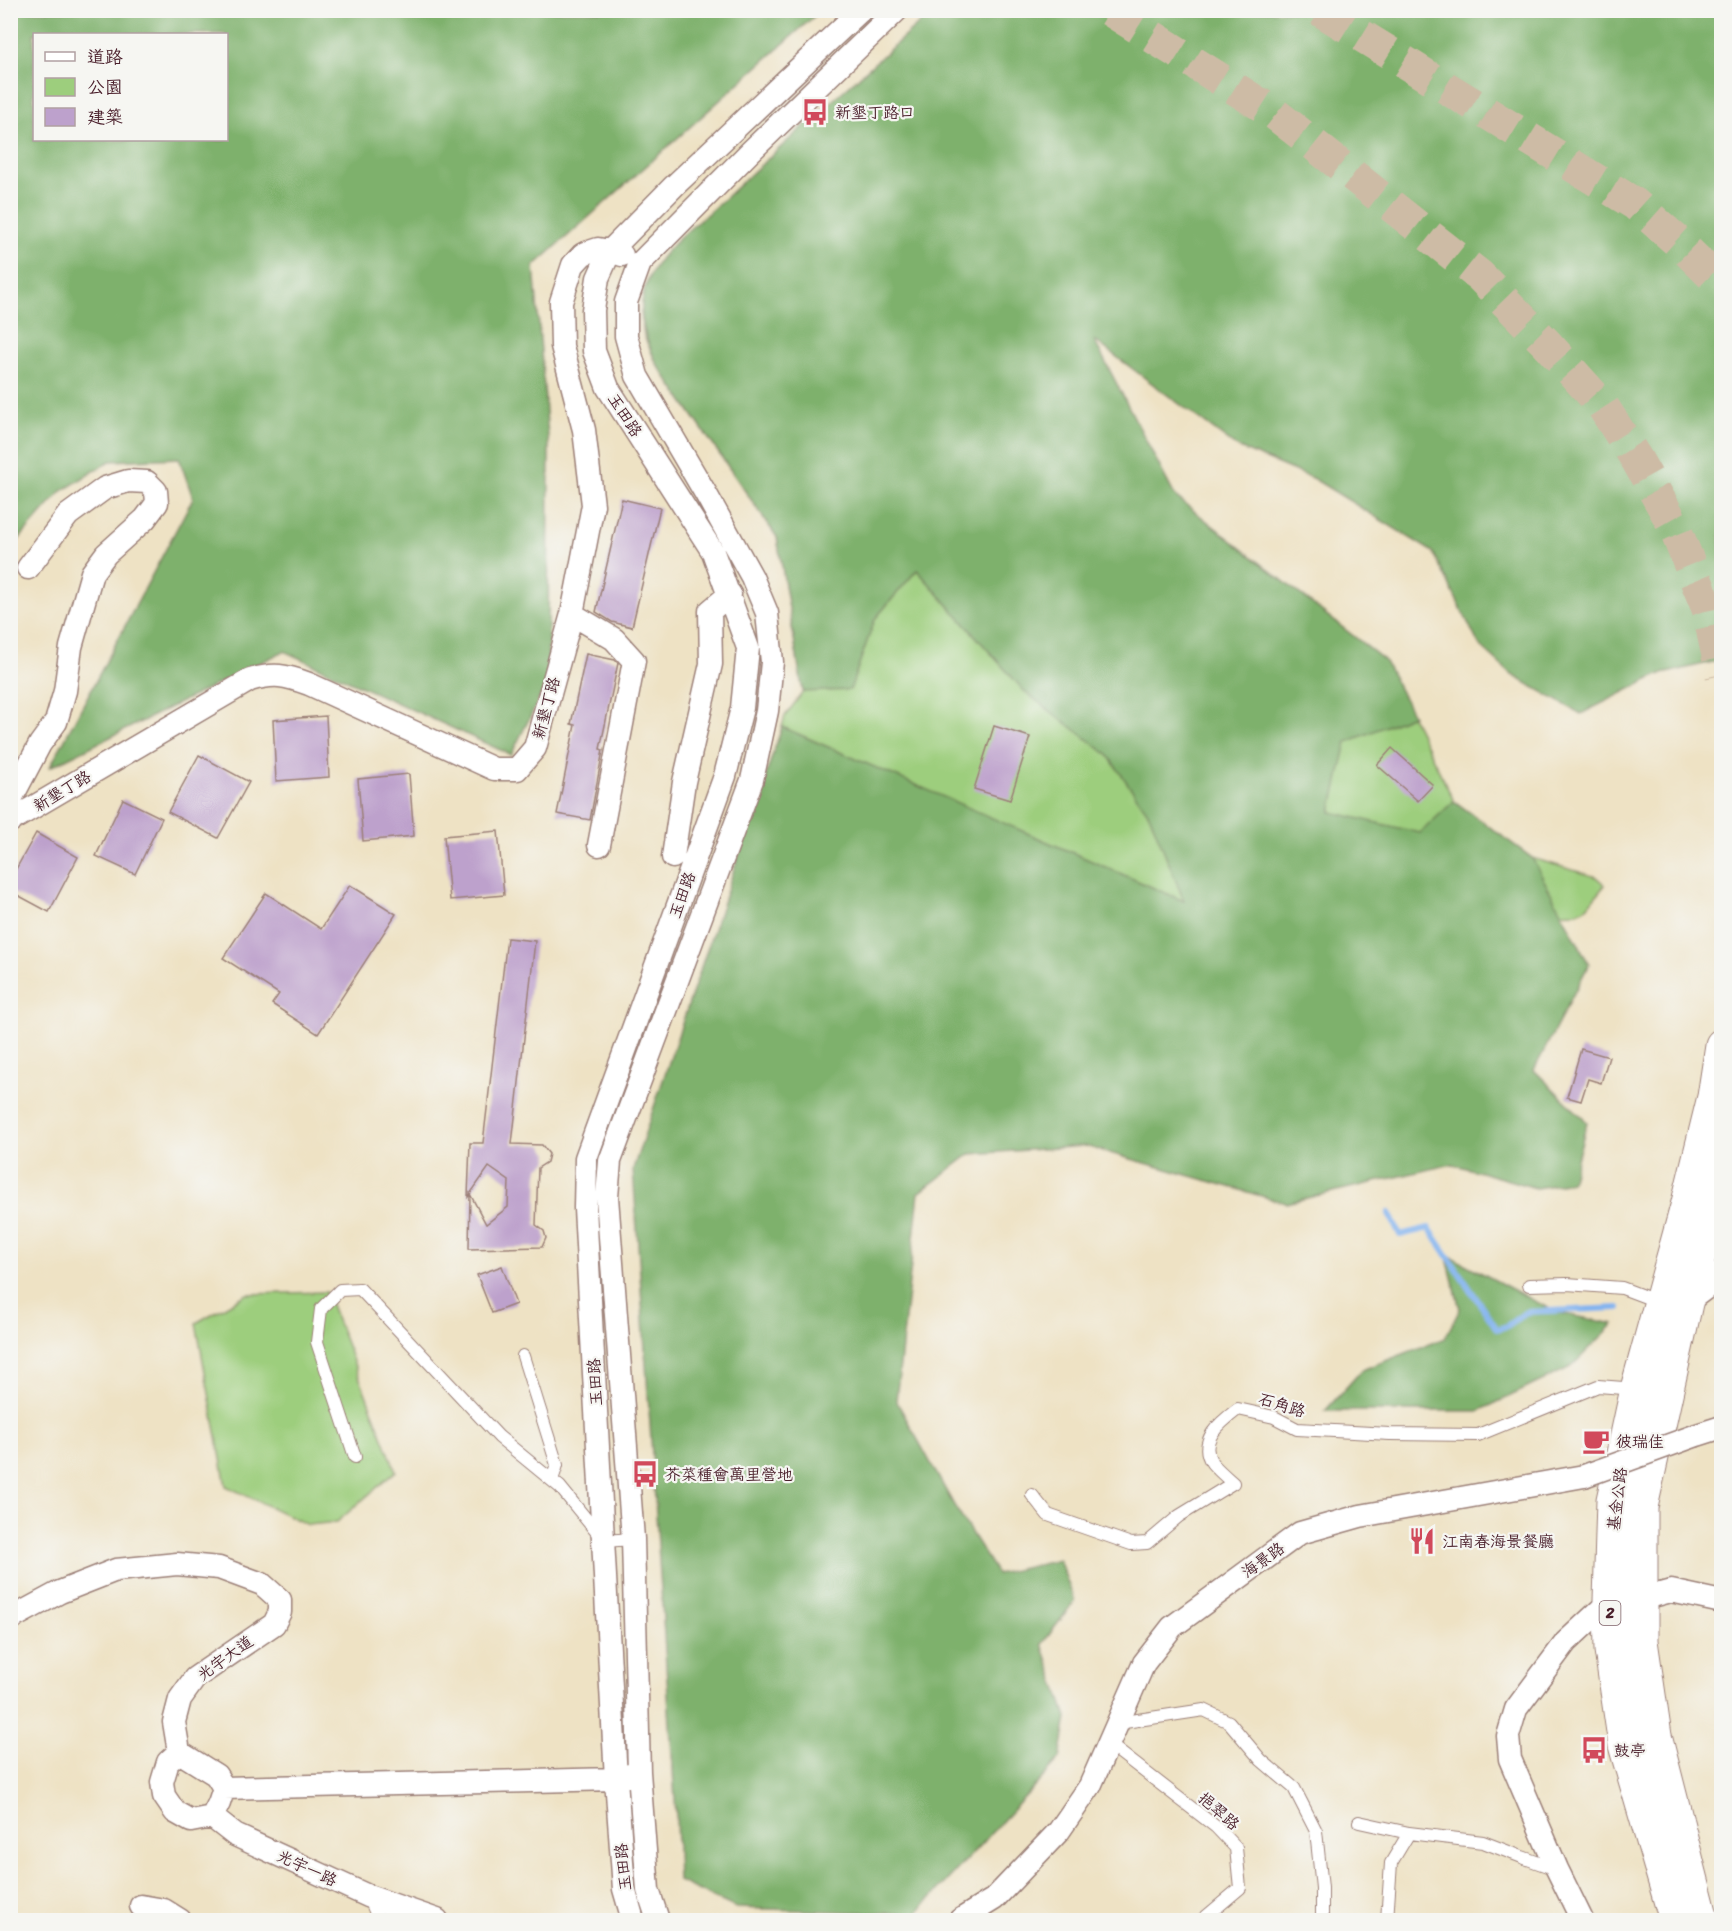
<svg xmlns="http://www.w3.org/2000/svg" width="1732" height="1931" viewBox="0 0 1732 1931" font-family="Sriracha,'LXGW WenKai TC',sans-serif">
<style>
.green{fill:#9dce7d;stroke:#747654;stroke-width:1.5}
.forest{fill:#7eb16c;stroke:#64684c;stroke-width:1.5;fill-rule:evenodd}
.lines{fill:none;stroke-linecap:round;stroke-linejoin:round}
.stream{stroke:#83b4ef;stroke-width:6}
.building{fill:#bda1cc}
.primary-tunnel{stroke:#cdbba5;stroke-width:33;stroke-dasharray:33 16;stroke-linecap:butt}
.service-casing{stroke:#9c8078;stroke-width:14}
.minor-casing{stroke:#9c8078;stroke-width:25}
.primary-casing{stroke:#9c8078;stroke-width:35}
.service{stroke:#fff;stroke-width:12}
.minor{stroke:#fff;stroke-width:22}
.primary{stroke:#fff;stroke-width:33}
.minor-bridge-casing{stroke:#9c8078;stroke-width:25;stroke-linecap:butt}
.minor-bridge{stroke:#fff;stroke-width:22}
.labels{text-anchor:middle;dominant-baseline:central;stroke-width:4.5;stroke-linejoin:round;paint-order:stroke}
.shield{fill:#f6f6f2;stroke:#7e6067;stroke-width:1.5}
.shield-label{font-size:15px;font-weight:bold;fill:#4a1f2b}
.poi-label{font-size:16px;fill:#4a1f2b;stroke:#f6f6f2;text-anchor:start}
.street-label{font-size:16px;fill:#4a1f2b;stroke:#f6f6f2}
</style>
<rect width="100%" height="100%" fill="#f6f6f2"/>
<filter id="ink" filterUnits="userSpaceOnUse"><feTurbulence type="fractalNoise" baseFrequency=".0167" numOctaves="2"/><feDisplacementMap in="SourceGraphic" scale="12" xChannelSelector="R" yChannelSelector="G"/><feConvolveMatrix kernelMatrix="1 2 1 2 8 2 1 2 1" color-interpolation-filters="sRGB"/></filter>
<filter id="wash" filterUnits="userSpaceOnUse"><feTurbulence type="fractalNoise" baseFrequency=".008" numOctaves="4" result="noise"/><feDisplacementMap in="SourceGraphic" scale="24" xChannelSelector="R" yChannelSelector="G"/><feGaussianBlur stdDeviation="1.35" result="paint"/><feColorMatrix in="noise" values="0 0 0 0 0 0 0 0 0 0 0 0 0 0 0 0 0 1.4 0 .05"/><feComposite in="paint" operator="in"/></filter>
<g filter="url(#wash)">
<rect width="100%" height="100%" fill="#eee2c4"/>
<!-- green -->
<path class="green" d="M641 312 1384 660 1454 801 1532 858 1596 877 1605 885 1587 907 1578 912 1362 918 1184 902 782 727 785 716 803 692 777 537 657 364 644 336Z
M326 1292 396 1471 337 1522 308 1525 226 1486 196 1323 247 1294Z"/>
<!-- forest -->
<path class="forest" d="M11 11H820L534 266 549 448 548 681 511 755 284 651 50 767 193 498 179 458 110 461 62 491 11 548ZM34 34H226V140H34Z
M933 11H1721V660L1658 675 1581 714 1512 675 1479 645 1433 552 1314 479 1237 447 1094 340 1175 496 1384 660 1413 715 1347 742 1331 812 1420 833 1454 801 1532 858 1589 964 1534 1070 1587 1122 1571 1182 1536 1188 1452 1164 1286 1203 1085 1146 970 1154 919 1193 896 1400 955 1507 997 1574 1059 1560 1075 1601 1042 1644 1067 1717 1060 1759 916 1914 736 1908 678 1881 676 1815 633 1169 782 727 1184 901 1149 814 1107 754 1025 692 917 570 875 619 850 690 803 692 777 537 657 364C645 338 636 314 646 285 657 251 698 223 724 199 793 135 863 73 933 11Z
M1446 1254 1555 1312 1614 1324 1571 1367 1479 1411H1325L1362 1370 1445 1338 1460 1309Z"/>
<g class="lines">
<!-- stream -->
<path class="stream" d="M1389 1213 1400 1235 1429 1228 1497 1329 1507 1326 1526 1312 1619 1308"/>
</g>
<g id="blocks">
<!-- building -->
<path class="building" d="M622 499 660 508 632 627 612 622 596 612Z
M586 654 615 660 618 663 600 749 603 750 590 820 557 814 575 725 571 724Z
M326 716 329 777 276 781 273 720Z
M994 726 1030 737 1010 800 974 789Z
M1392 748 1433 785 1418 801 1377 765Z
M199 755 249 782 218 838 168 812Z
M409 774 414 836 363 841 358 779Z
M123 799 162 818 135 874 96 856Z
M498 831 504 895 450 900 444 836Z
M36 833 78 857 49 912 10 891V880Z
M350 885 396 914 318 1034 272 1004 279 994 223 958 266 893 321 929Z
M507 938 535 941 512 1144 542 1145 549 1154 547 1162 538 1168 536 1225 544 1231 546 1238 542 1247 469 1249 470 1194 486 1224 508 1207 509 1181 489 1167 468 1197 470 1143H483Z
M1581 1049 1609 1057 1601 1083 1588 1079 1581 1101 1567 1097Z
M502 1266 516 1304 492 1313 477 1275Z"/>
</g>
</g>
<g filter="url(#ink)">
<use href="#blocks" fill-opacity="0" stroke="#9c8078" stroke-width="1.5"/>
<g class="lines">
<!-- primary-tunnel -->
<path class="primary-tunnel" d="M1110 10 1274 113 1480 276 1546 343 1602 405 1637 460 1673 524 1708 609 1722 675
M1320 10 1635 204 1678 242 1722 285"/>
<defs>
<path id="service" d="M1529 1285 1567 1284 1622 1288 1659 1302
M523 1356 557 1465 552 1480
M355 1457 317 1342 321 1309 340 1290 360 1289 499 1437 560 1487 604 1541 633 1539
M1032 1495 1048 1515 1131 1544 1147 1543 1179 1516 1233 1483C1226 1477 1218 1470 1212 1463 1197 1440 1221 1422 1238 1409L1274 1417 1297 1429 1390 1434 1478 1435 1598 1386 1636 1389
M1118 1723 1204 1710 1229 1722 1261 1760 1294 1788 1316 1831 1322 1888V1920
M1109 1744 1216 1827 1236 1848 1240 1888 1202 1920
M1359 1822 1409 1833 1483 1842 1522 1857 1556 1869
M369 1897 379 1920
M1387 1920 1391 1863 1409 1833"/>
<path id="minor" d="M572 614 614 639 634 661 599 845
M10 801 40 744 56 722 65 691 71 647 92 573 106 554 145 519 157 503 156 491 147 482 128 481 105 488 68 515 28 568
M10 821 250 680C274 673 285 675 309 684L494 769H517L535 748 572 614 593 505 584 430 562 346 561 302 573 265 583 254 598 249 610 251 622 255
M673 857 684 782 711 664 710 611 730 594
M1682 1303H1686L1718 1279 1722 1271
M1697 1435 1722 1427
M10 1619 60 1592 116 1570 177 1564 219 1568 262 1584 280 1600V1612L274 1624 195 1678 180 1699 174 1722 179 1752 216 1775 224 1788 616 1779 629 1775
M179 1752 168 1762 162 1782 164 1796 175 1812 191 1821 212 1817
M224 1788 219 1803 212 1817 235 1835 368 1896 437 1920
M141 1906 164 1910 180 1920
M633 1920 624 1889 616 1779 585 1208 586 1158 725 776 742 708 748 648 713 552 608 388 594 351 593 310 598 278 610 251 674 186 861 10
M658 1920 648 1890 639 1772 633 1539 607 1197 610 1161 752 780 767 711 772 662 767 613 752 577 706 494 637 376 626 336V302L640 263 750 152 897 10
M960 1920 994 1899 1059 1831 1090 1786 1144 1663 1172 1627 1300 1533 1360 1516 1584 1476
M1582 1920 1557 1869 1510 1759 1508 1736 1516 1709 1566 1642 1610 1601 1642 1599 1671 1591 1722 1602"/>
<path id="primary" d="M1676 1920 1625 1745 1611 1650 1610 1601 1613 1500 1637 1389 1688 1203 1714 1097 1722 1045
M1702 1920 1655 1736 1641 1641V1507L1686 1303 1722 1173"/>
</defs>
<!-- service casing -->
<use href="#service" class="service-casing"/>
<!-- minor casing -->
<use href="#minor" class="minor-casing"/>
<!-- primary casing -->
<use href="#primary" class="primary-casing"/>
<!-- service -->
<use href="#service" class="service"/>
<!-- minor -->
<use href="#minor" class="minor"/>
<!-- primary -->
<use href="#primary" class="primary"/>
<defs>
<path id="minor-bridge" d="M1584 1476 1697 1435"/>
</defs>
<!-- minor-bridge casing -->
<use href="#minor-bridge" class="minor-bridge-casing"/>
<!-- minor-bridge -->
<use href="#minor-bridge" class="minor-bridge"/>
</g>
</g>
<!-- icons -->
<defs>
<symbol id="bus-bare" viewBox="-9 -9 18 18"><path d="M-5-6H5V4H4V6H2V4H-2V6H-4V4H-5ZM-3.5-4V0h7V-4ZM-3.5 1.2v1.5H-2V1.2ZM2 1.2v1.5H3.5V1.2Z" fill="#d1495b" stroke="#f6f6f2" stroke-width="2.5" paint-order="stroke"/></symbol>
<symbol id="cafe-bare" viewBox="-9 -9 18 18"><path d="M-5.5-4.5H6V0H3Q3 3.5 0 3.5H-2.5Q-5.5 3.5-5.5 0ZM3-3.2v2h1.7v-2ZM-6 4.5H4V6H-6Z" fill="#d1495b" stroke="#f6f6f2" stroke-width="2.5" paint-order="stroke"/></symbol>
<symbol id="restaurant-bare" viewBox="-9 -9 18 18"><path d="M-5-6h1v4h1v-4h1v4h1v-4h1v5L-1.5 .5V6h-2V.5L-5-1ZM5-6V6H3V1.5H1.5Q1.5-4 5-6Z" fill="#d1495b" stroke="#f6f6f2" stroke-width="2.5" paint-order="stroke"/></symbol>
</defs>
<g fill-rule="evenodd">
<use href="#bus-bare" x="796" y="93" width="38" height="38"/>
<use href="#cafe-bare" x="1577" y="1422" width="38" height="38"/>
<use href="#bus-bare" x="626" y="1455" width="38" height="38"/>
<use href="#restaurant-bare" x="1403" y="1522" width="38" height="38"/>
<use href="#bus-bare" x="1575" y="1731" width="38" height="38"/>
</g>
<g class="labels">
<!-- shield labels -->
<rect class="shield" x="1599.5" y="1601" width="21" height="24" rx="4.5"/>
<g class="shield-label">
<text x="1610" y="1613">2</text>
</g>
<!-- poi labels -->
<g class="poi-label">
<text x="835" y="112">新墾丁路口</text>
<text x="1616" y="1441">彼瑞佳</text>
<text x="665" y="1474">芥菜種會萬里營地</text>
<text x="1442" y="1541">江南春海景餐廳</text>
<text x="1614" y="1750">鼓亭</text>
</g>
<!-- street labels -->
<g class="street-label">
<text transform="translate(625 415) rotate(57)">玉田路</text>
<text transform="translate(546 708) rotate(-75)">新墾丁路</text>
<text transform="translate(62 791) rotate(-31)">新墾丁路</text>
<text transform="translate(682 895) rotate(-70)">玉田路</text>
<text transform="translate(595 1382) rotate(-93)">玉田路</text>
<text transform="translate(1282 1405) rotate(17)">石角路</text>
<text transform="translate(1617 1499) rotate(-83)">基金公路</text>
<text transform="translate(1263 1560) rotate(-36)">海景路</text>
<text transform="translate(225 1658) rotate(-36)">光宇大道</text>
<text transform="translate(1219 1811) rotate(41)">挹翠路</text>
<text transform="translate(623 1867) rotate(-96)">玉田路</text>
<text transform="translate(307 1868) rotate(25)">光宇一路</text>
</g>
</g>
<!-- margin -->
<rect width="1732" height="1931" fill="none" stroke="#f6f6f2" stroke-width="36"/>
<!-- legend -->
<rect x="33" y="33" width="195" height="108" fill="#f6f6f2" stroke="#b1a0a2" stroke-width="1.5"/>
<rect x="45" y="52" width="30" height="9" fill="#ffffff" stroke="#b1a0a2" stroke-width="1.5"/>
<text x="87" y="63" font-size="18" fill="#4a1f2b">道路</text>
<rect x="45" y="78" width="30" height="18" fill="#9dce7d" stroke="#b1a0a2" stroke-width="1.5"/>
<text x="87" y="93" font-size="18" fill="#4a1f2b">公園</text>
<rect x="45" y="108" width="30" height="18" fill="#bda1cc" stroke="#b1a0a2" stroke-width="1.5"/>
<text x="87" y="123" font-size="18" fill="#4a1f2b">建築</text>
</svg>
